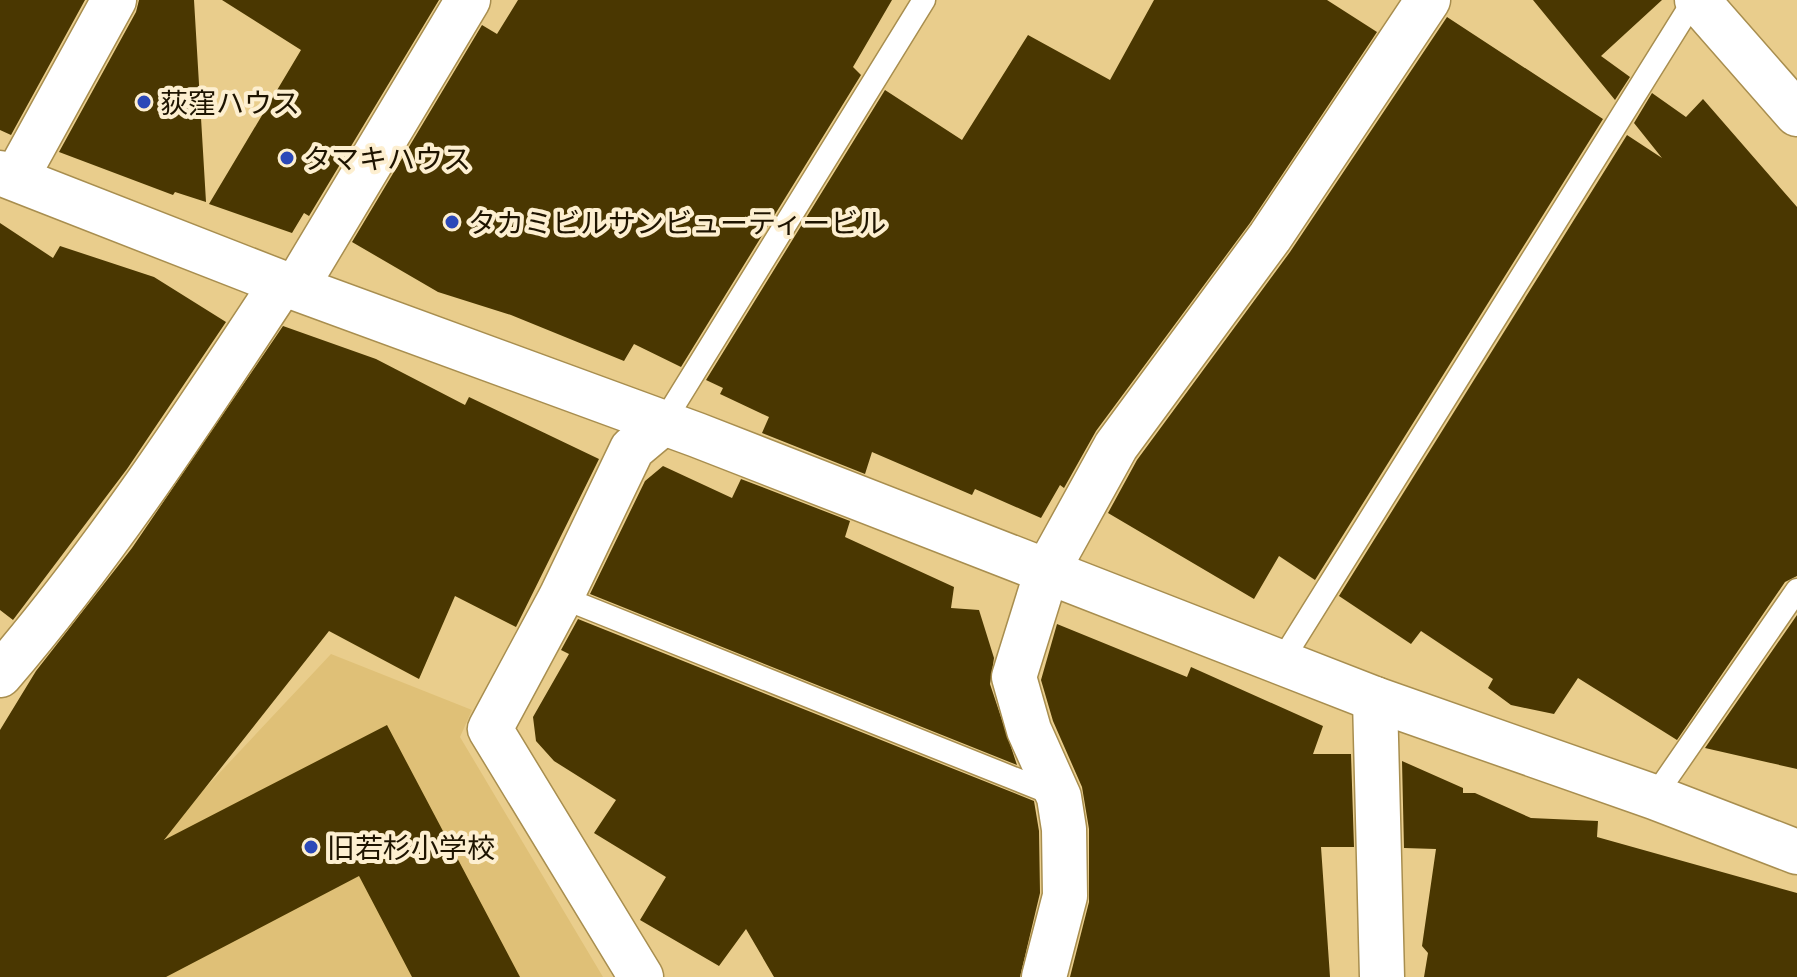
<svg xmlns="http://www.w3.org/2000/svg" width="1797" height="977" viewBox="0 0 1797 977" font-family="Lato,'Noto Sans JP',sans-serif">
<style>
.built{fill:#dfc077}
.building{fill:#4a3701}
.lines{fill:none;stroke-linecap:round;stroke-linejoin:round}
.lane-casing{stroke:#a88e4f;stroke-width:25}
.street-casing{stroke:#a88e4f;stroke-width:47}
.secondary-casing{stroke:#a88e4f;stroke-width:47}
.lane{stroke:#fff;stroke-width:22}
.street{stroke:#fff;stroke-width:44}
.secondary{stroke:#fff;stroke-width:44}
.poi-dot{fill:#2b48b8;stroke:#fdefd0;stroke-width:3}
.labels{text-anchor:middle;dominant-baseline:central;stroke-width:8;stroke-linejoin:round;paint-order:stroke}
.poi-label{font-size:28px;fill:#1e1400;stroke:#fdefd0;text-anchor:start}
</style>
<rect width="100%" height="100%" fill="#e9cd8c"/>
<!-- built -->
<path class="built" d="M331 654 472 710 460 737 603 977H0L194 800Z"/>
<!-- building -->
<path class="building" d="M0 0H85L11 135 0 130Z
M139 0H194L206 202 175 192 173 195 59 152 136 12Z
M222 0H439L309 216 304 213 292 233 209 204 301 50Z
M518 0H892L853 67 861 75 681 367 634 344 624 361 511 315 438 292 352 242 482 25 497 34Z
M1154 0H1327L1377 32 1250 223 1096 431 1064 488 1060 485 1041 518 975 489 972 495 872 452 865 474 762 433 769 417 720 394 723 388 706 380 885 90 962 140 1028 35 1110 80Z
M1533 0H1662L1601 56 1630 77 1615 100Z
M1447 17 1603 119 1315 580 1279 556 1254 599 1108 513 1137 460 1290 252Z
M1652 93 1686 117 1703 99 1797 207V576L1785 582 1677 740 1578 678 1554 714 1511 705 1488 688 1493 679 1421 631 1411 644 1339 596 1627 135 1662 158 1634 123Z
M0 223 53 258 60 246 154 277 226 322 127 469 13 620 0 610Z
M283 326 376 359 465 405 469 397 599 459 516 627 455 596 419 679 329 631 164 840 387 725 520 977H412L359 876 166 977H0V730L36 671 132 548Z
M663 466 732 498 741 479 850 521 845 537 954 587 951 608 979 610 994 658 990 684 1017 765 590 594 645 481Z
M1797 615V769L1705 748Z
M578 619 1034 801 1039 831 1040 893 1020 977H774L746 929 719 966 640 920 666 877 594 833 616 800 554 761 536 741 533 717 569 654 561 650Z
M1057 624 1187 677 1191 667 1323 726 1313 754H1351L1354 847H1321L1330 977H1070L1089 902V829L1082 787 1053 721 1041 680Z
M1402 761 1463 788V793H1475L1531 818 1598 821 1597 837 1797 893V977H1424L1428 953 1422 946 1436 849 1404 848Z"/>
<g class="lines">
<defs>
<path id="lane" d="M663 423 924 0
M561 597 1058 796
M1281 662 1694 0
M1654 797 1797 590"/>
<path id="street" d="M1697 0 1797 114
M16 178 114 0
M296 287 468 0
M0 675C104 554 194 417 282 283
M1375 699 1382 977
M641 977 490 729 561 597 632 449 663 423
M1044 977 1065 896 1064 829 1059 797 1029 730 1014 677 1047 571 1116 446 1270 237 1428 0"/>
<path id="secondary" d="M0 173 282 283 697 435 1375 699 1654 797 1797 852"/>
</defs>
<!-- lane casing -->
<use href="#lane" class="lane-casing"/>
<!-- street casing -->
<use href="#street" class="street-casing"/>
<!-- secondary casing -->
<use href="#secondary" class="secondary-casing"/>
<!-- lane -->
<use href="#lane" class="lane"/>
<!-- street -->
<use href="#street" class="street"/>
<!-- secondary -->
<use href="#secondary" class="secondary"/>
</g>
<!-- markers -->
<g class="poi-dot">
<circle cx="144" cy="102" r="8"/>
<circle cx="287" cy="158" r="8"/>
<circle cx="452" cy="222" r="8"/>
<circle cx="311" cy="847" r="8"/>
</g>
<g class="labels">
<!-- poi labels -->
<g class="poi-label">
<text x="160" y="102">荻窪ハウス</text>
<text x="303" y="158">タマキハウス</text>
<text x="468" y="222">タカミビルサンビューティービル</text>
<text x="327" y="847">旧若杉小学校</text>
</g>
</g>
</svg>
